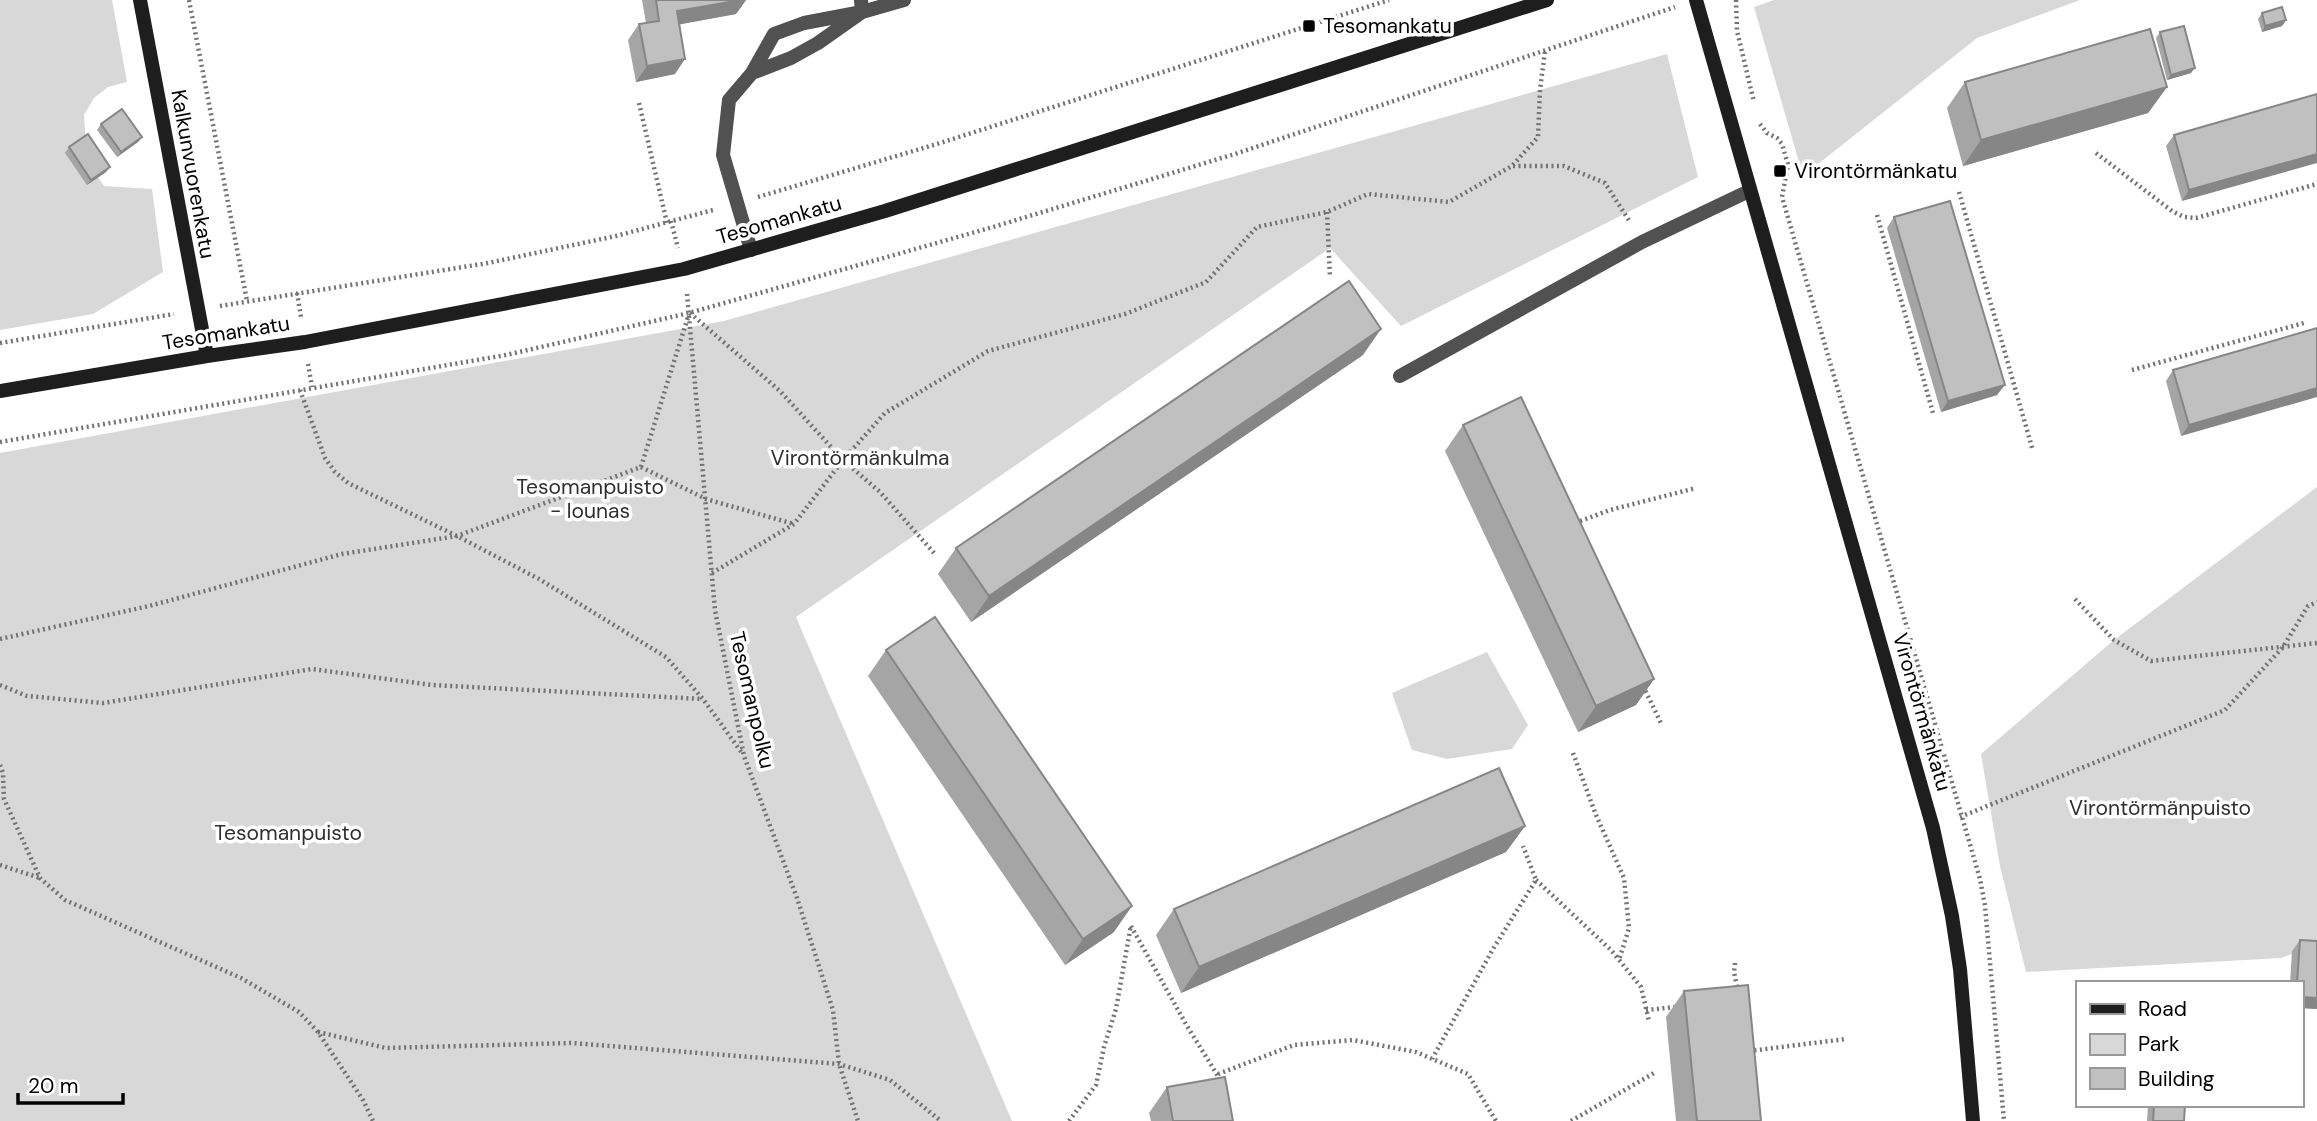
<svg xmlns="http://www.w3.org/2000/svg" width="2317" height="1121" viewBox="0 0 2317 1121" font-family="'DM Sans',sans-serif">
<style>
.green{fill:#d8d8d8}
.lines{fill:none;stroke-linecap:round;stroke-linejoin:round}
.path{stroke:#737373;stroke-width:4.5;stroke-dasharray:2 3.5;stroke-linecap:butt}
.lane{stroke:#515151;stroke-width:14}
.secondary{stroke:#1e1e1e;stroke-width:14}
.wall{fill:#a5a5a5}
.shaded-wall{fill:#868686}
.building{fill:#c0c0c0;stroke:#868686;stroke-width:2}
.poi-dot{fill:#000;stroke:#fff;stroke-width:2.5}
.labels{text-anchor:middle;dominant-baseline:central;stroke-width:7;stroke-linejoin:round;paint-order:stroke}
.poi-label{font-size:21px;fill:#000;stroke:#fff;text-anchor:start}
.street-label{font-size:21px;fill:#000;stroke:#fff}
.park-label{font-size:21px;fill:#2f2f2f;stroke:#fff}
</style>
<rect width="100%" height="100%" fill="#fff"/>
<!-- green -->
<path class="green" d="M0 0H112L127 82 108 87 94 98 84 115 87 161 104 186 152 189 163 272 93 314 0 330Z
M1774 0H2080L1977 38 1803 176 1754 7Z
M1667 54 1698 177 1401 326 1330 248 796 617 1012 1121H0V453L724 321Z
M2317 487V945L2281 958 2026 972 2000 866 1981 754 2114 640Z
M1487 652 1528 725 1512 749 1447 759 1412 750 1392 693Z"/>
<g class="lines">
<!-- path -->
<path class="path" d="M189 0 247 301
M1736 0 1737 31 1754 102
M639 103 667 223
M1760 124 1767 133 1777 138 1782 144 1788 165 1782 197 1980 879 1985 906 2004 1121
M2096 153 2172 211 2184 217 2196 218 2317 184
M1513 166H1564L1605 183 1630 222
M1959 192 2033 451
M758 197 937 144 1389 0
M1327 212 1330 277
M1877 215 1933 413
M671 221 678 248
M297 293 301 317
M687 294 715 610 744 756 797 898 833 1010 839 1064 858 1121
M220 306 488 263 616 236 713 210
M690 313 780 391 843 460 880 492 934 553
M0 343 174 314
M308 364 312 387
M2132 370 2304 323
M300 390 325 458 335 472 348 483 457 536 539 579 666 657 703 699 742 753
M0 442 506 355 689 313 993 227 1235 154 1675 7
M641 467 706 499 794 524
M1575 523 1610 510 1696 488
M712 573 794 524 843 460 885 413 988 351 1125 314 1206 282 1257 227 1327 212 1368 194 1449 202 1512 166 1538 137 1540 90 1545 51
M2075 599 2114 640 2151 661 2317 643
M0 639 149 606 342 554 457 536 641 467 688 317
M0 685 27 696 103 703 312 669 432 685 703 699
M1643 686 1661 723
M1573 753 1596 815 1624 878 1629 928 1619 960
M0 765 3 773 4 799 40 878 65 900 241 978 299 1012 318 1032 363 1100 373 1121
M1960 817 2225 710 2283 647 2308 606 2317 602
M0 865 40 878
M1536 880 1611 950 1641 987 1649 1021
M1131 926 1187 1026 1218 1076
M1735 963 1734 972 1738 992
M1646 1010 1676 1007
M318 1032 386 1048 572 1043 839 1064 890 1080 941 1121
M1749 1051 1846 1039
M1432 1059 1493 949 1536 880 1523 846
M1218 1074 1294 1045 1353 1040 1416 1052 1468 1074 1496 1121
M1069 1121 1096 1085 1104 1047 1116 1009 1131 925
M1571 1121 1654 1073"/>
<!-- lane -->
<path class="lane" d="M752 73 774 34 804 23 862 12 861 0
M751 250 723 155 729 100 752 73 791 58 818 43 862 12 904 0
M1400 376 1642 242 1749 191"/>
<!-- secondary -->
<path class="secondary" d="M140 0 207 356
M1696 0 1933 828 1952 916 1960 969 1973 1121
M0 391 207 356 305 342 684 269 885 211 1547 0"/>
</g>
<!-- wall -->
<path class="wall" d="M642 0H746L736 14 679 24 675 74 636 82 628 40 639 24 646 23Z
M2262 13 2286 20 2282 26 2262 32 2258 19Z
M2160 32 2191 73 2167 80 2156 38Z
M1965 82 2167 87 2148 113 1963 166 1947 108Z
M2317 94 2182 201 2166 146 2174 135Z
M101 124 142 137 138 142 117 157 97 130Z
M69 147 106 172 87 185 65 153Z
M1894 217 1997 395 1941 412 1887 228Z
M2317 328 2181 436 2166 381 2173 370Z
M1363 355 971 622 938 574 956 548Z
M1463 425 1654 679 1636 705 1578 732 1445 451Z
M886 650 1114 932 1065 965 868 676Z
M1525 826 1506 852 1181 993 1156 935 1174 909Z
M2300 940 2317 1009 2301 1008V983H2290L2292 951Z
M1684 991 1761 1121H1676L1666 1017Z
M1167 1087 1233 1121H1151L1149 1113Z
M2148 1105H2185L2184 1121H2147Z"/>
<!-- shaded-wall -->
<path class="shaded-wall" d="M741 0H746L736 14 666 27 677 11Z
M2286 20 2282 26 2262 32 2265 26Z
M685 59 675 74 636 82 647 66Z
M2195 68 2191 73 2167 80 2171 75Z
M2167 87 2148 113 1963 166 1981 140Z
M142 137 138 142 117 157 121 152Z
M2317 154V163L2182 201 2189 190Z
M110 167 106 172 87 185 91 180Z
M1381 329 1363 355 971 622 989 596Z
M2005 385 1997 395 1941 412 1948 401Z
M2317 388V397L2181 436 2189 425Z
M1654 679 1636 705 1578 732 1596 706Z
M1525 826 1506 852 1181 993 1199 967Z
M1132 906 1114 932 1065 965 1083 939Z
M2301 997 2317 998V1009L2301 1008Z"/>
<!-- building -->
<path class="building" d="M656 0H741L677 11 685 59 647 66 639 24 659 21Z
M2282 7 2286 20 2265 26 2262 13Z
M2184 26 2195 68 2171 75 2160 32Z
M2150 29 2167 87 1981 140 1965 82Z
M2317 94V154L2189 190 2174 135Z
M122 109 142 137 121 152 101 124Z
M88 134 110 167 91 180 69 147Z
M1950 201 2005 385 1948 401 1894 217Z
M1349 281 1381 329 989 596 956 548Z
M2317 328V388L2189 425 2173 370Z
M1521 397 1654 679 1596 706 1463 425Z
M935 617 1132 906 1083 939 886 650Z
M1499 768 1525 826 1199 967 1174 909Z
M2300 940 2317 941V998L2301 997V983H2297Z
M1748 985 1761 1121H1697L1684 991Z
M1225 1077 1233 1121H1173L1167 1087Z
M2154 1105H2185L2184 1121H2153Z"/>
<!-- markers -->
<g class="poi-dot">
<rect x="1302" y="19" width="14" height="14" rx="3.5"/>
<rect x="1773" y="164" width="14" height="14" rx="3.5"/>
</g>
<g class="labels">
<!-- poi labels -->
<g class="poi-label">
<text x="1323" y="26">Tesomankatu</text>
<text x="1794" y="171">Virontörmänkatu</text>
</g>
<!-- street labels -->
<g class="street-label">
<text transform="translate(193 174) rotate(80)">Kalkunvuorenkatu</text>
<text transform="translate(779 220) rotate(-16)">Tesomankatu</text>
<text transform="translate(226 333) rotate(-9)">Tesomankatu</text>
<text transform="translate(752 700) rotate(77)">Tesomanpolku</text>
<text transform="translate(1922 712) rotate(74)">Virontörmänkatu</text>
</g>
<!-- park labels -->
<g class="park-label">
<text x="860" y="458">Virontörmänkulma</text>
<text x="590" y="487">Tesomanpuisto<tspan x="590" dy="24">- lounas</tspan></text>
<text x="2160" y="808">Virontörmänpuisto</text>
<text x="288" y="833">Tesomanpuisto</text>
</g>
</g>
<!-- legend -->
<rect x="2076" y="981" width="228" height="126" fill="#ffffff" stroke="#999999" stroke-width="2"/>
<rect x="2090" y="1004" width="35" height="10" fill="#1e1e1e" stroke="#999999" stroke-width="2"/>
<text x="2138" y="1016" font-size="21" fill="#000000">Road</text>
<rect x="2090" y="1034" width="35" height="21" fill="#d8d8d8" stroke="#999999" stroke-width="2"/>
<text x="2138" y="1051" font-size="21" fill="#000000">Park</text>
<rect x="2090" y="1068" width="35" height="21" fill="#c0c0c0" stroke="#999999" stroke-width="2"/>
<text x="2138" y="1086" font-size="21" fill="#000000">Building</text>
<!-- scale -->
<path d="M18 1093v10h105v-10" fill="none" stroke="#000000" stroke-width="3.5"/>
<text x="28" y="1093" font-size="21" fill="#000000" stroke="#ffffff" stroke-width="5" paint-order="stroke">20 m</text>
</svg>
